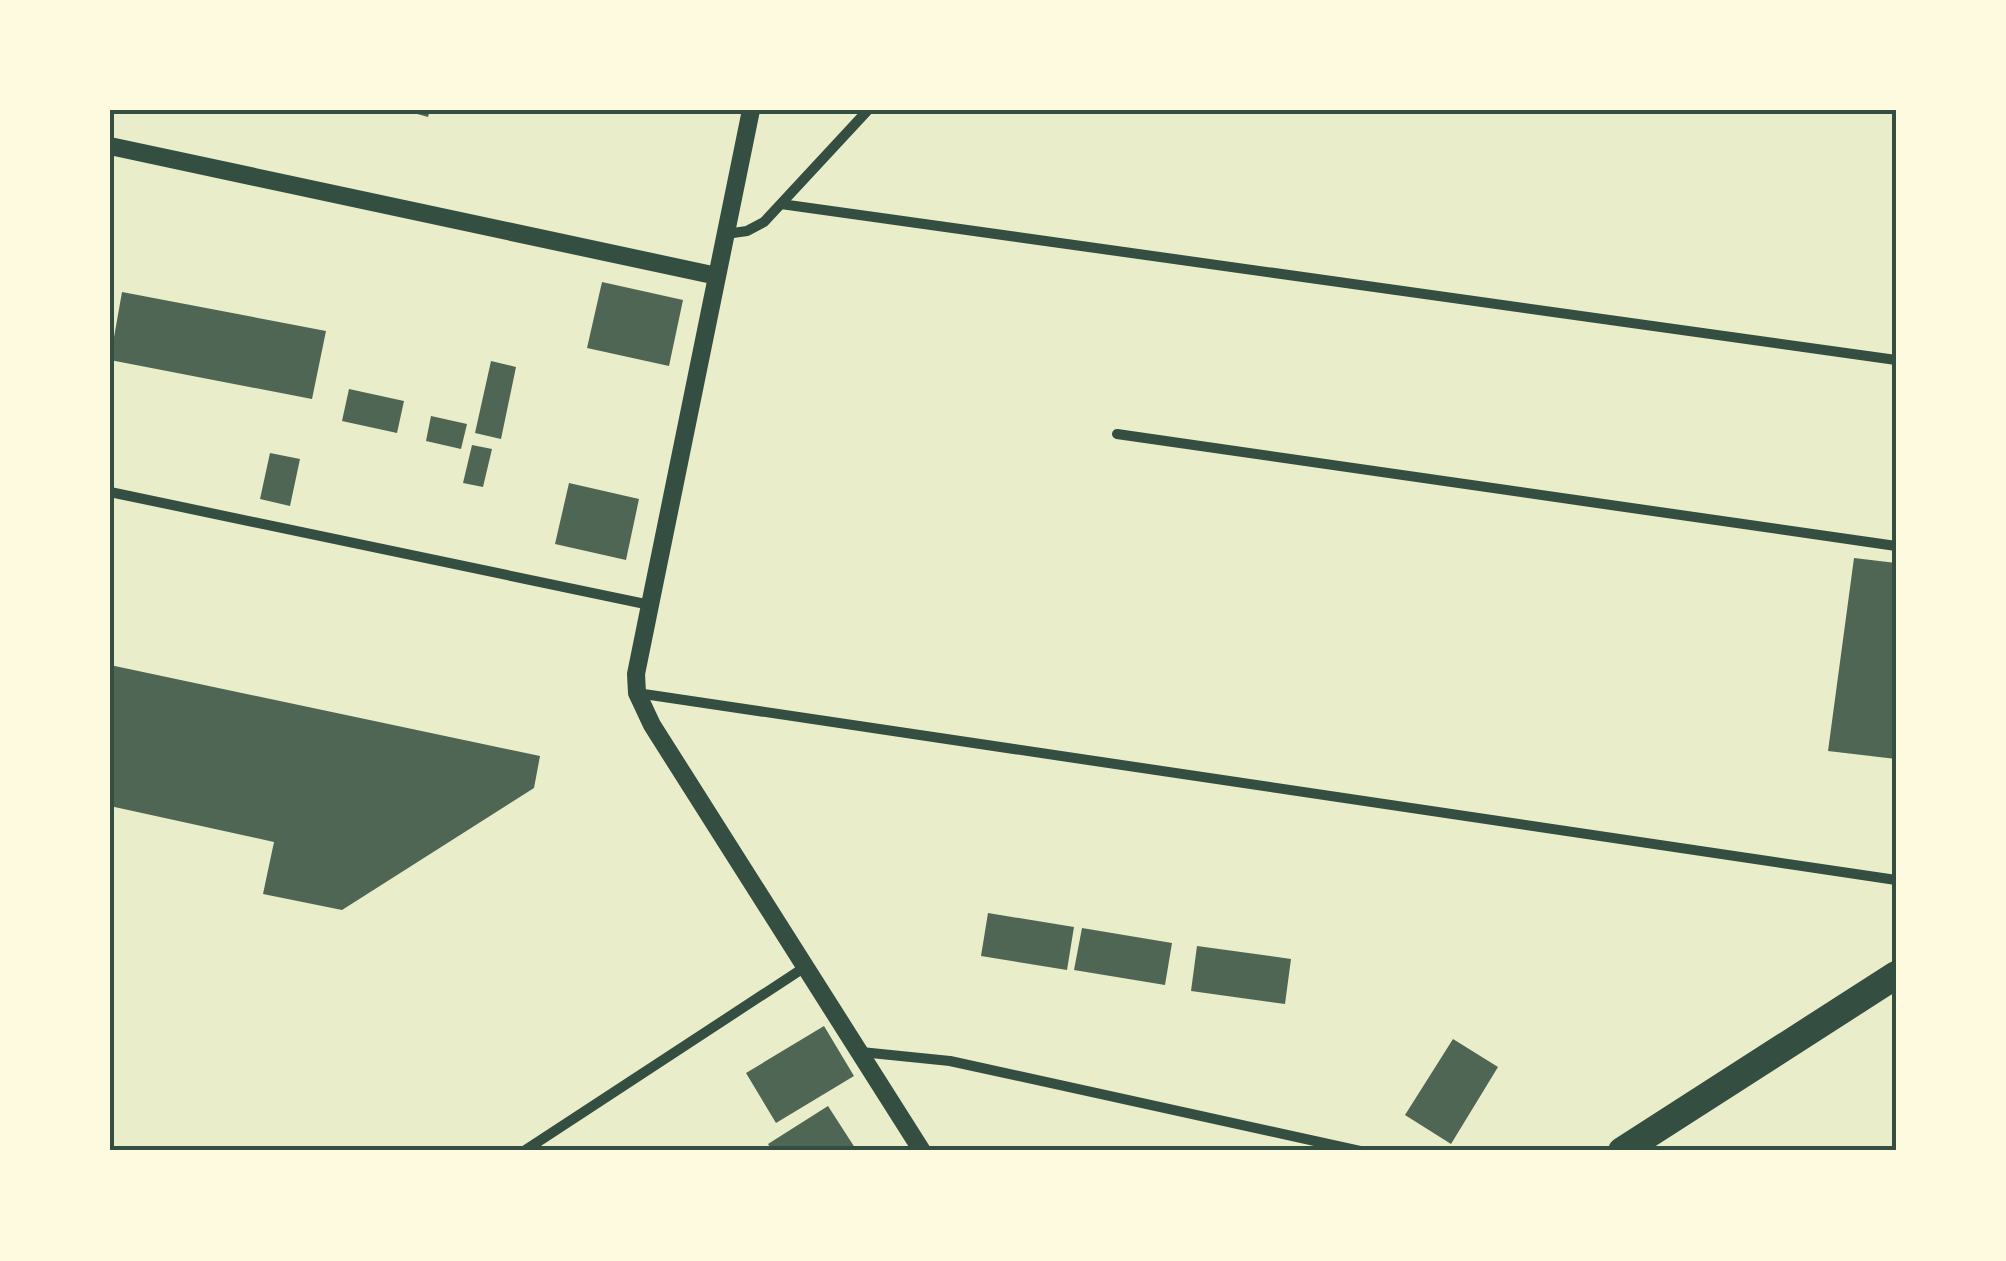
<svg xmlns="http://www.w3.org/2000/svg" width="2006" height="1261" viewBox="0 0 2006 1261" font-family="Commissioner,sans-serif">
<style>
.building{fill:#4f6655}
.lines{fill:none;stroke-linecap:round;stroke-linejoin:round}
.minor{stroke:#344e41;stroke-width:10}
.tertiary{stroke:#344e41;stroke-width:18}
.trunk{stroke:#344e41;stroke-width:28}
.neatline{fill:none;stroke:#344e41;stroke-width:4}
</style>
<rect width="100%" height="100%" fill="#e9edc9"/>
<!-- building -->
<path class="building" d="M403 110H430L428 117Z
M602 282 683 300 669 366 587 348Z
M122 292 326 331 312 399 110 360Z
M491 361 516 367 501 439 475 433Z
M349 389 404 401 397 433 342 421Z
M431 416 467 424 461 449 426 441Z
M472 445 492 449 483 487 463 483Z
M270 453 300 459 290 506 260 499Z
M569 483 639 499 626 560 555 544Z
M1854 558 1896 563V759L1828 751Z
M110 665 540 756 534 788 342 910 263 894 274 842 110 806Z
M988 913 1074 927 1067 970 981 956Z
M1082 928 1172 943 1165 985 1074 970Z
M1197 946 1291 959 1285 1004 1191 991Z
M824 1026 854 1076 776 1123 746 1073Z
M1453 1039 1498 1067 1451 1144 1405 1115Z
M828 1106 857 1151H772L768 1144Z"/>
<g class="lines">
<!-- minor -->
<path class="minor" d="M781 204 1896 360
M726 234 747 231 764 222 868 110
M1117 434 1896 546
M110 492 650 605
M637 693 1896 880
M861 1052 950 1061 1360 1151
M524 1151 805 967"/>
<!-- tertiary -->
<path class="tertiary" d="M751 110 650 605 636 674 637 693 652 725 922 1151
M110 146 717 276"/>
<!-- trunk -->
<path class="trunk" d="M1622 1151 1896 975"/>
</g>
<!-- border -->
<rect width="2006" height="1261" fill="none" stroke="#fefae0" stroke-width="225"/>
<rect x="112" y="112" width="1782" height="1036" class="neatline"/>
</svg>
